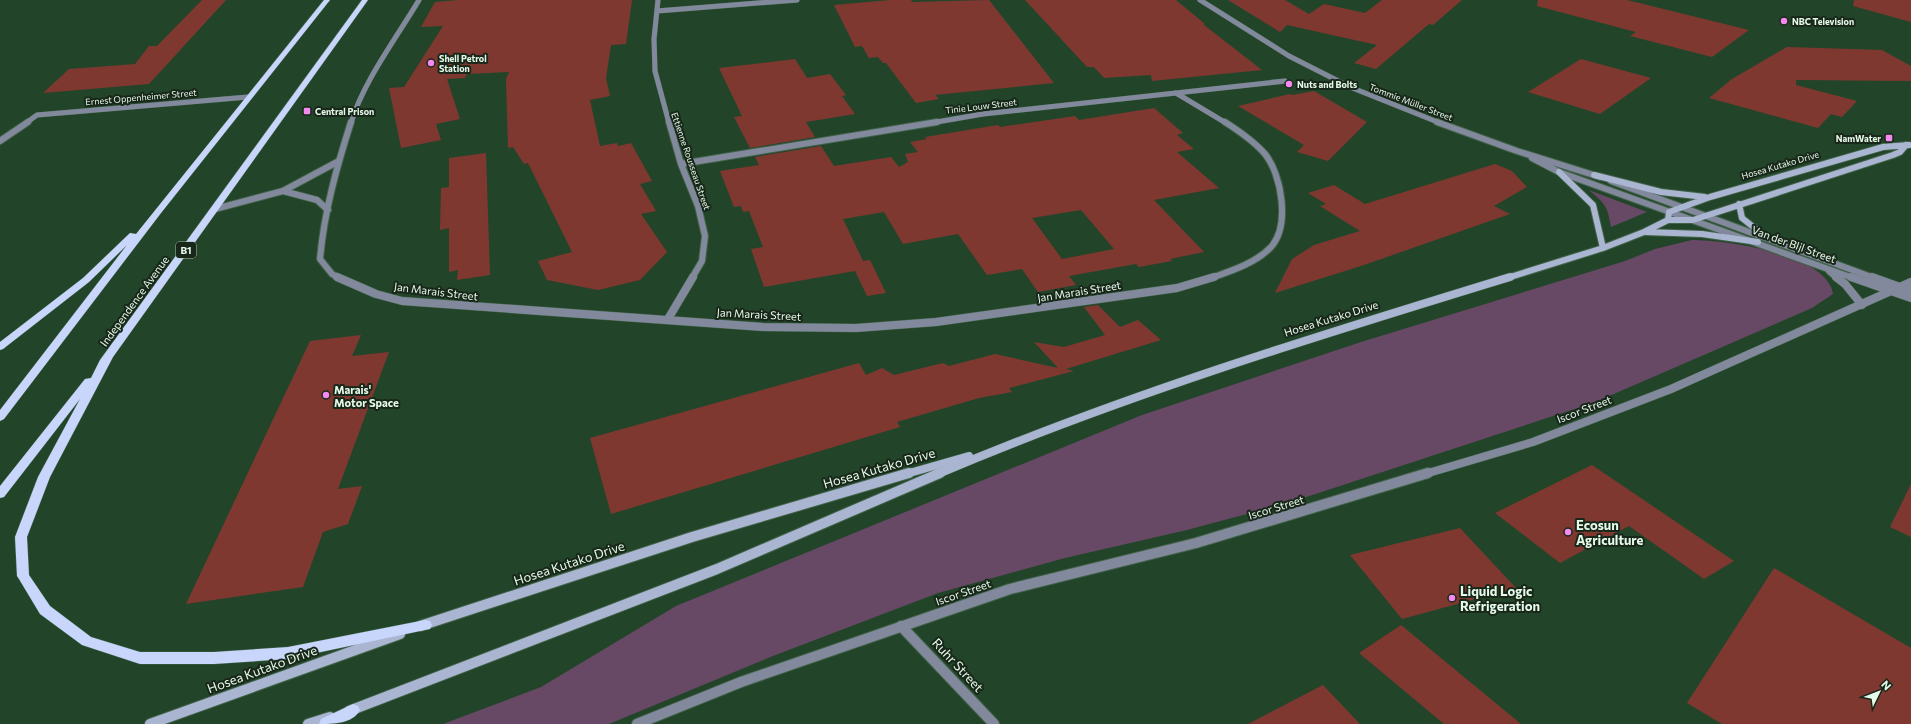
<svg xmlns="http://www.w3.org/2000/svg" width="1911" height="724" viewBox="0 0 1911 724" font-family="Commissioner,sans-serif">
<style>
.green{fill:#674865}
.building{fill:#7f3830;fill-rule:evenodd}
.lines{fill:none;stroke-linecap:round;stroke-linejoin:round}
.minor-far3-casing{stroke:#416248;stroke-width:5.5}
.minor-far2-casing{stroke:#416248;stroke-width:8}
.minor-far1-casing{stroke:#416248;stroke-width:9}
.minor-casing{stroke:#416248;stroke-width:12}
.secondary-far2-casing{stroke:#416248;stroke-width:8}
.secondary-far1-casing{stroke:#416248;stroke-width:9}
.secondary-casing{stroke:#416248;stroke-width:12}
.primary-casing{stroke:#416248;stroke-width:1}
.minor-far3{stroke:#82899c;stroke-width:5}
.minor-far2{stroke:#82899c;stroke-width:6}
.minor-far1{stroke:#82899c;stroke-width:8}
.minor{stroke:#82899c;stroke-width:10}
.secondary-far2{stroke:#aab5d2;stroke-width:6}
.secondary-far1{stroke:#aab5d2;stroke-width:8}
.secondary{stroke:#aab5d2;stroke-width:10}
.primary{fill:#c8d6fc;fill-rule:evenodd}
.poi-dot{fill:#f489f0;stroke:#18271a;stroke-width:1.5}
.labels{text-anchor:middle;dominant-baseline:central;stroke-width:4;stroke-linejoin:round;paint-order:stroke}
.far-poi-label{font-size:9px;font-weight:bold;fill:#e5fae8;stroke:#18271a;text-anchor:start}
.far-street-label{font-size:9px;fill:#e5fae8;stroke:#18271a}
.shield{fill:#18271a;stroke:#a8bbaa;stroke-width:1}
.shield-label{font-size:10px;font-weight:bold;fill:#e5fae8}
.street-label{font-size:11px;fill:#e5fae8;stroke:#18271a}
.poi-label{font-size:11px;font-weight:bold;fill:#e5fae8;stroke:#18271a;text-anchor:start}
.near-street-label{font-size:13px;fill:#e5fae8;stroke:#18271a}
.near-poi-label{font-size:13px;font-weight:bold;fill:#e5fae8;stroke:#18271a;text-anchor:start}
</style>
<rect width="100%" height="100%" fill="#224529"/>
<!-- green -->
<path class="green" d="M1589 190 1647 212 1611 227C1607 205 1606 205 1589 190Z
M1692 240C1725 240 1828 254 1833 294L1812 308 1593 403 1288 503 1187 530 1065 558 938 593 773 656 609 724H443L541 687 676 606 1142 415 1361 342 1625 261 1655 249Z"/>
<!-- building -->
<path class="building" d="M202 0H226L149 84 43 93 69 69 135 64 149 46H157Z
M458 0H632L626 44 611 45 606 78 610 96 590 100 600 146 617 143 618 146 631 143 652 181 640 184 656 211 641 214 667 252 640 280 598 290 547 280 538 261 572 252 528 163 524 164 513 147 508 148 506 79 509 72 467 74 465 78 447 79 460 119 436 124 441 140 401 148 389 88 404 87 443 26 421 27 435 2Z
M890 0H911L912 2 989 0 1054 83 935 95 939 99 916 103 886 63H883L878 57 869 58 862 46 855 47 834 5Z
M1025 0H1176L1205 24 1204 25 1262 70 1152 81 1151 75 1104 78 1094 67H1087Z
M1228 0H1285L1309 14 1324 4 1365 13 1382 0H1462L1433 25 1429 24 1376 69 1354 63 1377 45 1287 25 1280 32Z
M1538 0H1627L1749 30 1712 57 1630 36 1636 32 1537 6Z
M1854 0H1911V22L1853 6Z
M1787 47 1882 50 1911 66V81L1796 80V85L1857 101 1842 117 1831 114 1818 128 1709 98 1732 79Z
M795 59 807 78 830 74 846 95 842 96 855 114 806 122 815 137 750 148 734 117 742 116 719 68Z
M1581 59 1651 78 1600 114 1528 92Z
M1314 91 1367 122 1328 161 1297 152 1304 145 1238 106 1290 94 1292 95Z
M1154 108 1183 133 1177 135 1194 149 1177 152 1219 188 1154 200 1204 252 1170 259 1172 261 1139 267 1136 264 1069 276 1076 285 1038 292 1022 269 987 275 958 234 903 244 884 212 843 219 863 261 870 260 886 293 867 296 855 271 764 287 751 249 763 247 749 211 743 212 741 206 734 207 720 171 759 165 755 157 821 146 834 166 891 157 899 167 908 162 905 154 918 152 910 142 927 139 925 137 998 125 1000 127 1075 116 1079 120ZM1081 210 1114 249 1062 259 1032 218Z
M486 153 490 275 457 280 458 270 449 272V228L440 230 441 188 449 187V158Z
M1495 164 1512 171 1527 187 1494 206 1510 214 1364 265 1275 293 1292 259 1314 245 1360 231 1320 206 1326 204 1308 193 1334 185 1365 204Z
M1098 305 1120 327 1138 320 1161 340 1066 369 1074 371 1009 388 1012 392 979 398 897 422 900 427 611 514 590 438 859 363 866 375 882 368 894 375 943 363 949 366 995 354 1058 368 1034 342 1064 347 1105 335 1084 307Z
M361 335 352 356 389 352 338 489 362 486 348 524 323 532 303 587 186 604 310 341Z
M1592 465 1734 561 1704 579 1629 526 1560 563 1495 513Z
M1911 484V537L1890 527Z
M1460 528 1516 588 1402 619 1350 555Z
M1774 568 1911 648V724H1722L1687 703Z
M1401 625 1521 724H1444L1359 653Z
M1323 685 1360 724H1248Z"/>
<g class="lines">
<defs>
<path id="minor-far3" d="M658 0 654 39 655 71 669 123
M1200 0 1289 56 1350 87 1440 123
M657 11 797 0
M1176 93 1226 123
M26 123 37 115 248 97
M351 123C363 82 397 37 419 0
M931 123 983 114 1285 81"/>
<path id="minor-far2" d="M669 122 681 164 698 206 705 236 702 261 692 278
M1437 122 1517 151 1600 177
M0 141 28 122
M1532 158 1559 172 1853 278
M681 164 937 122
M1611 181 1874 278
M283 191 317 200 328 210
M215 209 283 191 339 161
M1829 271 1837 278
M339 278 332 274 320 259C324 212 337 166 351 122
M1211 278C1231 271 1256 263 1271 247 1290 226 1282 175 1265 154 1254 141 1239 131 1225 122"/>
<path id="minor-far1" d="M337 277 376 294 402 301 763 327 856 328 936 322 1177 288 1214 277
M1836 277 1845 284 1862 305
M1851 277 1911 298
M1872 277 1911 291
M668 319 693 277
M1425 474 1533 442 1671 389 1911 282"/>
<path id="minor" d="M901 626 994 724
M637 724 741 682 1010 589 1196 543 1428 473"/>
<path id="secondary-far2" d="M1559 172 1593 205 1603 248
M1594 175 1661 192 1705 197
M1739 204 1742 218 1767 238
M1668 220 1669 212 1710 197 1883 147 1909 145
M1645 232 1702 234 1758 242
M1507 278 1603 248 1644 232 1668 220H1693L1893 155 1900 152 1906 145"/>
<path id="secondary-far1" d="M906 474 969 456
M938 474C1124 395 1317 336 1510 277"/>
<path id="secondary" d="M420 626 692 537 909 473
M349 711 717 569 940 473
M150 724 400 634
M308 724 330 717"/>
<path id="primary" d="M324 0H330L161 213 4 419 0 421V410L127 245 89 282 3 349 0 350V342L83 278 130 233 136 234Z
M362 0H368L113 357 50 477 27 537 29 575 50 606 91 637 140 652H214L288 647 425 620 430 621 432 625 430 629 425 630 288 659 214 664H140L82 645 40 614 19 579 17 576 15 537 38 477 80 399 4 497 0 498V486L85 379 91 378 100 360Z
M353 704 358 706 360 710C353 724 332 724 319 724L321 719Z"/>
</defs>
<!-- minor-far3 casing -->
<use href="#minor-far3" class="minor-far3-casing"/>
<!-- minor-far2 casing -->
<use href="#minor-far2" class="minor-far2-casing"/>
<!-- minor-far1 casing -->
<use href="#minor-far1" class="minor-far1-casing"/>
<!-- minor casing -->
<use href="#minor" class="minor-casing"/>
<!-- secondary-far2 casing -->
<use href="#secondary-far2" class="secondary-far2-casing"/>
<!-- secondary-far1 casing -->
<use href="#secondary-far1" class="secondary-far1-casing"/>
<!-- secondary casing -->
<use href="#secondary" class="secondary-casing"/>
<!-- primary casing -->
<use href="#primary" class="primary-casing"/>
<!-- minor-far3 -->
<use href="#minor-far3" class="minor-far3"/>
<!-- minor-far2 -->
<use href="#minor-far2" class="minor-far2"/>
<!-- minor-far1 -->
<use href="#minor-far1" class="minor-far1"/>
<!-- minor -->
<use href="#minor" class="minor"/>
<!-- secondary-far2 -->
<use href="#secondary-far2" class="secondary-far2"/>
<!-- secondary-far1 -->
<use href="#secondary-far1" class="secondary-far1"/>
<!-- secondary -->
<use href="#secondary" class="secondary"/>
<!-- primary -->
<use href="#primary" class="primary"/>
</g>
<!-- markers -->
<g class="poi-dot">
<circle cx="1784" cy="21" r="4"/>
<circle cx="431" cy="63" r="4"/>
<circle cx="1289" cy="84" r="4"/>
<rect x="303" y="107" width="8" height="8" rx="2"/>
<rect x="1885" y="134" width="8" height="8" rx="2"/>
<circle cx="326" cy="395" r="4"/>
<circle cx="1568" cy="532" r="4"/>
<circle cx="1452" cy="598" r="4"/>
</g>
<g class="labels">
<!-- far-poi labels -->
<g class="far-poi-label">
<text x="1792" y="21">NBC Television</text>
<text x="439" y="58">Shell Petrol<tspan x="439" dy="10">Station</tspan></text>
<text x="1297" y="84">Nuts and Bolts</text>
<text x="315" y="111">Central Prison</text>
<text x="1881" y="138" text-anchor="end">NamWater</text>
</g>
<!-- far-street labels -->
<g class="far-street-label">
<text transform="translate(141 97) rotate(-5)">Ernest Oppenheimer Street</text>
<text transform="translate(1411 102) rotate(21)">Tommie Müller Street</text>
<text transform="translate(981 106) rotate(-7)">Tinie Louw Street</text>
<text transform="translate(691 161) rotate(71)">Ettienne Rousseau Street</text>
<text transform="translate(1780 165) rotate(-16)">Hosea Kutako Drive</text>
</g>
<!-- shield labels -->
<rect class="shield" x="176" y="242" width="20" height="16" rx="3"/>
<g class="shield-label">
<text x="186" y="250">B1</text>
</g>
<!-- street labels -->
<g class="street-label">
<text transform="translate(1794 244) rotate(20)">Van der BIjl Street</text>
<text transform="translate(436 291) rotate(7)">Jan Marais Street</text>
<text transform="translate(1079 291) rotate(-9)">Jan Marais Street</text>
<text transform="translate(134 301) rotate(-54)">Independence Avenue</text>
<text transform="translate(759 314) rotate(3)">Jan Marais Street</text>
<text transform="translate(1331 318) rotate(-17)">Hosea Kutako Drive</text>
<text transform="translate(1584 409) rotate(-21)">Iscor Street</text>
<text transform="translate(1276 507) rotate(-17)">Iscor Street</text>
<text transform="translate(963 592) rotate(-19)">Iscor Street</text>
</g>
<!-- poi labels -->
<g class="poi-label">
<text x="334" y="389">Marais'<tspan x="334" dy="13">Motor Space</tspan></text>
</g>
<!-- near-street labels -->
<g class="near-street-label">
<text transform="translate(879 468) rotate(-16)">Hosea Kutako Drive</text>
<text transform="translate(569 563) rotate(-18)">Hosea Kutako Drive</text>
<text transform="translate(958 665) rotate(47)">Ruhr Street</text>
<text transform="translate(262 669) rotate(-20)">Hosea Kutako Drive</text>
</g>
<!-- near-poi labels -->
<g class="near-poi-label">
<text x="1576" y="525">Ecosun<tspan x="1576" dy="15">Agriculture</tspan></text>
<text x="1460" y="591">Liquid Logic<tspan x="1460" dy="15">Refrigeration</tspan></text>
</g>
</g>
<!-- north arrow -->
<g transform="translate(1879 692) rotate(47)" stroke="#18271a" stroke-width="3" paint-order="stroke">
<path d="M0-3L7 15L0 10L-7 15Z" fill="#e5fae8"/>
<text y="-6" font-size="11" font-weight="bold" text-anchor="middle" fill="#e5fae8">N</text>
</g>
</svg>
